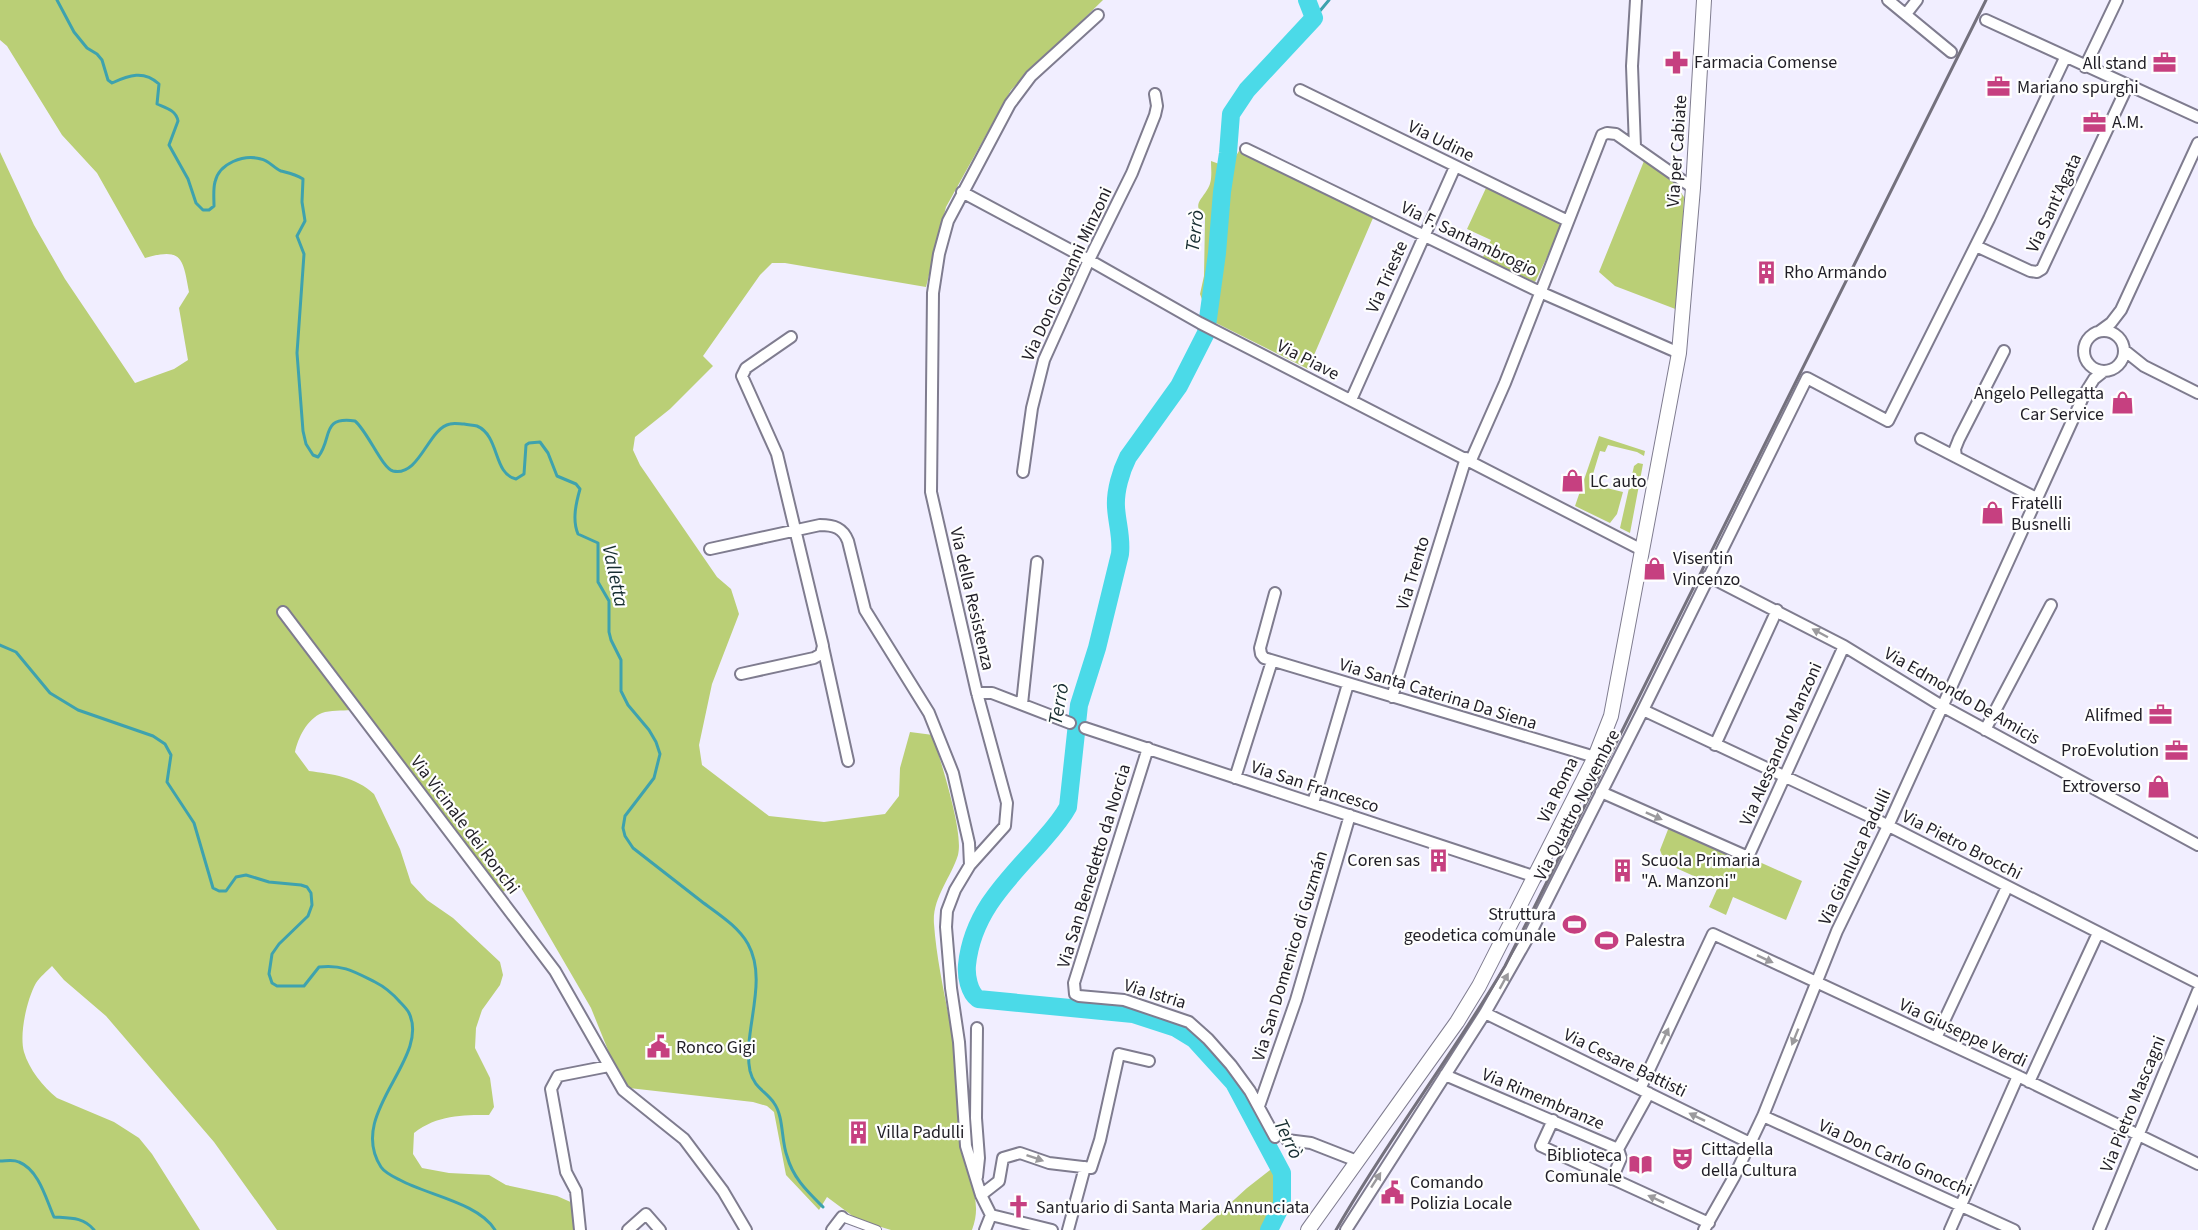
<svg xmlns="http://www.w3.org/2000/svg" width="2198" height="1230" viewBox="0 0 2198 1230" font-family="'Source Sans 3',sans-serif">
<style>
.green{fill:#bacf76}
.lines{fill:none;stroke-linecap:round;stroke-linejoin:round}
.stream{stroke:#3ea2ae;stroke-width:3}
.river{stroke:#4bdae8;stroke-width:18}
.pedestrian-casing{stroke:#7f7c8f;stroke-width:10}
.minor-casing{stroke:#7f7c8f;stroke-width:14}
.tertiary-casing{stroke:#7f7c8f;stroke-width:16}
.pedestrian{stroke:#fff;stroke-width:8}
.minor{stroke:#fff;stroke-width:10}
.tertiary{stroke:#fff;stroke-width:14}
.rail{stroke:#74717d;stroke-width:3}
.oneway{fill:#9b9a9d}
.labels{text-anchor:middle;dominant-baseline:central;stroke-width:4.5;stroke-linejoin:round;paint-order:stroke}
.poi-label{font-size:18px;fill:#201e26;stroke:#fefefe;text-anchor:start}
.street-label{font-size:18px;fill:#201e26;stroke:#fefefe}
.water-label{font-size:20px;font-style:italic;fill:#172e31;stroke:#fefefe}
</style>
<rect width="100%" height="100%" fill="#f1eeff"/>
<!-- green -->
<path class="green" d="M0 0H1103L1011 90 946 207 926 287 785 263H772L760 275 703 356 713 366 670 409 635 437 633 450 640 465 717 577 731 589 739 614 712 684 699 745 702 765 769 816 824 822 885 814 899 796 900 768 910 732 933 735C940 761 964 831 958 855 951 878 932 898 934 924 937 966 948 1008 955 1050 959 1074 961 1099 962 1123 962 1132 960 1142 962 1151 966 1180 984 1198 972 1230H891L858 1220 827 1197 819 1210 786 1175 774 1112 767 1106 753 1102 629 1088 610 1055 591 1008 520 886 502 892C477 878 466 865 452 839L351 710C342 711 330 710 322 713 307 719 298 738 295 752L309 771C332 774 356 777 374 794L400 849 411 883 427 900 453 918 500 962 503 975 500 985 482 1010 476 1028 475 1048 490 1078 494 1107 489 1115C462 1115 437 1115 414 1133L413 1154 422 1168 449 1173 489 1175 506 1185 557 1196 575 1204 584 1230H277L214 1142 106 1016 64 980 52 966C47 971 40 977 36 983 27 999 19 1034 24 1052 29 1069 43 1087 57 1098L114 1122 139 1138 152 1154 200 1230H0V152L34 225 65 279 135 383 174 369 188 360 179 308 189 292C183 258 182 247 145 258L97 173 62 135 7 46 0 40Z
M1239 151 1373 218 1308 369 1210 320 1224 238C1223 226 1230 217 1229 205 1228 200 1225 196 1224 191 1224 176 1231 164 1239 151Z
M1211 161 1222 165 1216 242 1206 310 1200 294 1204 276 1205 219C1193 204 1199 203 1207 190 1213 182 1211 170 1211 161Z
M1644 161 1673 181 1684 197 1678 310 1615 286 1599 272Z
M1486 188 1563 224 1535 282 1483 257 1491 240 1467 229Z
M1599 436 1645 451 1644 456 1637 452 1608 445 1605 452 1600 451 1590 484 1623 492 1617 514 1610 523 1575 506Z
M1638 463 1643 464 1630 533 1620 528 1634 466Z
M1669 827 1752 865 1755 860 1802 881 1786 920 1733 897 1726 915 1709 907 1718 887 1665 863 1660 850Z
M1274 1167C1283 1190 1278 1209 1266 1230H1201L1247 1188Z"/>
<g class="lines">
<!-- stream -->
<path class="stream" d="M57 0 74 32 87 48 97 54 102 60 108 80 112 83C129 75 144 70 159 84L157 104C166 108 176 110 178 121L169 145 188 179 196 203 203 210H209L214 206C214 198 213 189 215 182 219 163 244 154 261 159 268 160 274 168 281 171 289 173 295 174 303 179L302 202 305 221 297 236 304 254 297 353 303 431 306 444 313 455 318 457C333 439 320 416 355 421 368 432 382 468 393 471 420 477 428 428 450 424 454 423 460 424 464 424 469 425 473 425 477 426 500 436 493 474 516 479L524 474 526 445 529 443 540 442 548 453 557 476 576 484 580 489C576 503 572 520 578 534L598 543V582L609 601V632L611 640 621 660V691L628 705 649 730 656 742 660 754 654 778 625 816 623 828 625 836 633 848C656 866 679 884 701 901 718 914 738 926 748 944 769 982 742 1032 750 1071 754 1088 766 1091 774 1103 784 1117 781 1140 787 1156 793 1178 807 1191 823 1207
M1314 18 1329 0
M0 645 16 652 50 693 78 710 153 736 165 744 171 755 167 782 194 823 213 888 219 891H226L236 877 246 875 269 882 301 885 307 887 311 893 312 905 308 916 279 944 272 954 269 974 272 983 277 986H304L319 967C342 964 355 972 375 982 385 987 393 994 400 1002 403 1005 407 1009 409 1013 431 1059 346 1113 381 1167 385 1173 394 1177 400 1180 427 1195 479 1203 495 1230
M0 1161C6 1161 13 1159 19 1162 39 1170 46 1199 54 1217 70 1218 84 1217 94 1230"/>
<!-- river -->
<path class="river" d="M1269 1230 1282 1204V1173L1234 1083 1194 1039 1176 1028 1133 1014 978 999C969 992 966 976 967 965 972 915 1004 883 1037 847 1048 834 1060 822 1068 807L1079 705 1097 648 1120 554C1122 537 1117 524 1116 507 1115 491 1121 471 1128 457L1179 386 1206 333 1217 253 1222 192 1228 153 1231 114 1247 90 1314 18 1307 0"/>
<defs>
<path id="pedestrian" d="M842 1217 877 1230"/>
<path id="minor" d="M1888 0 1951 52
M1906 14 1917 0
M1986 20 2198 117
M2085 67 2117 0
M1300 90 1568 221
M1635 147 1632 66 1636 0
M1246 149 1540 292 1679 353
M962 192 1089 260 1200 323 1642 550
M1976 246 2030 271 2037 272 2042 269 2128 85
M2100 331 2111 323 2121 310 2198 143
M2084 351a20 20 0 1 1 40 0a20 20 0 1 1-40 0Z
M2124 350 2144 366 2198 393
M2004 351 1959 439 1955 449 1956 457 2036 498
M1351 400 1455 167
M1921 439 1956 457
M1471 460 1505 383 1602 135 1607 133 1616 134 1693 188
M1023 472 1032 408 1044 360 1089 260 1132 173 1155 115 1157 106 1155 94
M710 549 820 525C834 525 843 528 848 541L865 610 929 713 953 773 969 843 970 865
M1708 576 1844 646 1942 706 2198 845
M1275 593 1260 648 1261 654 1264 658 1595 757
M283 612 555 971 623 1090 684 1139 723 1191 746 1230
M823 647 848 761
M741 674 814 658 821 654 823 646 777 454 742 376 746 368 791 337
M977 693H992L1070 723
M1392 697 1466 458
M1022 704 1037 562
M1643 710 1873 818 2198 983
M1085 728 1536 877
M1985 730 2051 605
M1715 745 1777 610
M1148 748 1074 983 1075 994 1079 996 1124 1000 1189 1022 1208 1039 1231 1065 1250 1091 1275 1137
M1235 778 1272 661
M1601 792 1748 857 1844 646
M1313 803 1348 684
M1485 1013 1750 1143
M977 1028 976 1118 979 1158 977 1177
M1936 1038 2007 887
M1445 1075 1618 1149 1621 1158 1612 1179
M2029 1082 2098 933
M1640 1089 1713 934 2018 1076 2198 1164
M1259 1106 1296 1000 1350 815
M1763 1116 2014 1230
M1553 1120 1541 1146 1709 1223
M1287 1140 1311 1143 1357 1161
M1618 1149 1649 1093
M981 1195 999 1181 1003 1158 1020 1153 1049 1163 1091 1168 1100 1140 1119 1054 1149 1061
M991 1215 981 1195 966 1146 959 1042 951 988 946 927 947 911 955 890 970 865 1005 826 1007 803 977 693 931 492 933 293 939 254 948 221 1010 104 1031 76 1098 15
M991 1215 1052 1230
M580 1230 576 1191 566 1172 551 1089 558 1076 609 1066
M628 1230 646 1214 660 1230
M832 1230 842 1217
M985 1230 991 1215
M1068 1230 1085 1167
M1346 1230 1485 1013 1530 934 1643 710 1807 378 1888 421 1989 219 2065 58
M1704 1230 1734 1177 1763 1116 1837 931 1888 826 2084 395 2094 379 2104 371
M1950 1230 2018 1076
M2099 1230 2198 991"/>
<path id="tertiary" d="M1308 1230 1457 1022 1479 986 1595 757 1611 716 1679 353 1693 188 1704 0"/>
</defs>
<!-- pedestrian casing -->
<use href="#pedestrian" class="pedestrian-casing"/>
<!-- minor casing -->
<use href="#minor" class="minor-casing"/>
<!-- tertiary casing -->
<use href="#tertiary" class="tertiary-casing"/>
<!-- pedestrian -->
<use href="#pedestrian" class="pedestrian"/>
<!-- minor -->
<use href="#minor" class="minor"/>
<!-- tertiary -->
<use href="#tertiary" class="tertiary"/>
<!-- rail -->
<path class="rail" d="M1336 1230C1388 1139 1452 1056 1505 966L1986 0"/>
</g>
<!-- one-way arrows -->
<defs><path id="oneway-solid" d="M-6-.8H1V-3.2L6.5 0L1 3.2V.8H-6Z" transform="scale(1.5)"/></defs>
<g class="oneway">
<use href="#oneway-solid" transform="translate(1820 633) rotate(-152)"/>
<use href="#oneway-solid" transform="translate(1654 816) rotate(24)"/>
<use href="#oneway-solid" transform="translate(1765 959) rotate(25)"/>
<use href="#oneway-solid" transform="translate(1504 981) rotate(-61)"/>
<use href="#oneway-solid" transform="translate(1665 1036) rotate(-65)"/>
<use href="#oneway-solid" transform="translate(1795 1037) rotate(112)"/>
<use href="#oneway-solid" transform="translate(1697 1117) rotate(-154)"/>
<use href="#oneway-solid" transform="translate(1035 1158) rotate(19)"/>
<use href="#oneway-solid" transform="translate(1376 1180) rotate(-57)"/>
<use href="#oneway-solid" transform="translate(1656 1199) rotate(-155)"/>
</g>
<!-- icons -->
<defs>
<symbol id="pharmacy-bare" viewBox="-9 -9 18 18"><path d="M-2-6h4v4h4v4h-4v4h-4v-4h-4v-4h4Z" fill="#c64080" stroke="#fefefe" stroke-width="2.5" paint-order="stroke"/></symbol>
<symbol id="office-bare" viewBox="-9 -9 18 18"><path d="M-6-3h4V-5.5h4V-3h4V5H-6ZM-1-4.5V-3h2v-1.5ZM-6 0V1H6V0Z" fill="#c64080" stroke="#fefefe" stroke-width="2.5" paint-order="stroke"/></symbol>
<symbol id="building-bare" viewBox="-9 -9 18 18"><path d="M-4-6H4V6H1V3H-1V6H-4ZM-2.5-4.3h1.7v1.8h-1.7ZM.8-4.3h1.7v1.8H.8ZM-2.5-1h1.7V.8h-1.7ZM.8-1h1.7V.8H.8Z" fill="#c64080" stroke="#fefefe" stroke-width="2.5" paint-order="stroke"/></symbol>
<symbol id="shop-bare" viewBox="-9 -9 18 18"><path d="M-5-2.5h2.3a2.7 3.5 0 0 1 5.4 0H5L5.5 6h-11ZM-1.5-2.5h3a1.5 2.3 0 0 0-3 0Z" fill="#c64080" stroke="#fefefe" stroke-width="2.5" paint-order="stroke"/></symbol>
<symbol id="stadium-bare" viewBox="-9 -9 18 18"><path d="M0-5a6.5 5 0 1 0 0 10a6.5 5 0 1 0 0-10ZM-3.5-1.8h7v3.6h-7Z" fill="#c64080" stroke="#fefefe" stroke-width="2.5" paint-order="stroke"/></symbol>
<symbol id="civic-bare" viewBox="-9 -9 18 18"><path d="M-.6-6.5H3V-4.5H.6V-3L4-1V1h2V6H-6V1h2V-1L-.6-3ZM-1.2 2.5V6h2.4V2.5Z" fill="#c64080" stroke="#fefefe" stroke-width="2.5" paint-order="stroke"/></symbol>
<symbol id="theatre-bare" viewBox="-9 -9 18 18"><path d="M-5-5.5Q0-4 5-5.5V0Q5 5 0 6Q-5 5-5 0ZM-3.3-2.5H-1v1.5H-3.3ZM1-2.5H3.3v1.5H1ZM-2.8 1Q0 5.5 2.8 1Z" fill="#c64080" stroke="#fefefe" stroke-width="2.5" paint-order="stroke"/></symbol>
<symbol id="library-bare" viewBox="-9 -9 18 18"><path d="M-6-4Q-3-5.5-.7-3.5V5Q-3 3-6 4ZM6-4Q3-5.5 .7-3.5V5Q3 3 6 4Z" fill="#c64080" stroke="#fefefe" stroke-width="2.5" paint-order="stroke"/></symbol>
<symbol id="church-bare" viewBox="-9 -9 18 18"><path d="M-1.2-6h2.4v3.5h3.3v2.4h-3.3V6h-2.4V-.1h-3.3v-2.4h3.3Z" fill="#c64080" stroke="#fefefe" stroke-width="2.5" paint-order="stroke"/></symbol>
</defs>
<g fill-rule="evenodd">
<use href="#pharmacy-bare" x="1660" y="46" width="33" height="33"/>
<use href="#office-bare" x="2148" y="46" width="33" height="33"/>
<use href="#office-bare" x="1982" y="70" width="33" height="33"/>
<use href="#office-bare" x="2078" y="106" width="33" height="33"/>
<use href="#building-bare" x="1750" y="256" width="33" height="33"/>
<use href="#shop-bare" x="2106" y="386" width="33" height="33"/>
<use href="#shop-bare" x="1556" y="464" width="33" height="33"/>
<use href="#shop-bare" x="1976" y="496" width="33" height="33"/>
<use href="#shop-bare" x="1638" y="552" width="33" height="33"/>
<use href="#office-bare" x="2144" y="698" width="33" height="33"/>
<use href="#office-bare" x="2160" y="734" width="33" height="33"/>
<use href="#shop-bare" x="2142" y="770" width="33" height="33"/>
<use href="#building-bare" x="1422" y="844" width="33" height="33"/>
<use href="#building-bare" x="1606" y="854" width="33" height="33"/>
<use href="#stadium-bare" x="1558" y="908" width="33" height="33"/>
<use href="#stadium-bare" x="1590" y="924" width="33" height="33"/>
<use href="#civic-bare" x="642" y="1030" width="33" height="33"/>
<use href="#building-bare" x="842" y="1116" width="33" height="33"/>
<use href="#theatre-bare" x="1666" y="1142" width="33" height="33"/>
<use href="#library-bare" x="1624" y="1148" width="33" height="33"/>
<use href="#civic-bare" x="1376" y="1176" width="33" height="33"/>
<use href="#church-bare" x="1002" y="1190" width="33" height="33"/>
</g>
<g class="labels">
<!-- poi labels -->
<g class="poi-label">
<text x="1694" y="62">Farmacia Comense</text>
<text x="2147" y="63" text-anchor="end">All stand</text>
<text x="2017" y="87">Mariano spurghi</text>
<text x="2112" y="122">A.M.</text>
<text x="1784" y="272">Rho Armando</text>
<text x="2104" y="393" text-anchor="end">Angelo Pellegatta<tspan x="2104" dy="21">Car Service</tspan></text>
<text x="1590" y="481">LC auto</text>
<text x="2011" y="503">Fratelli<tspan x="2011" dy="21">Busnelli</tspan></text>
<text x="1673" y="558">Visentin<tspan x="1673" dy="21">Vincenzo</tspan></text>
<text x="2143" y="715" text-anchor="end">Alifmed</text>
<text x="2159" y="750" text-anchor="end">ProEvolution</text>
<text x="2141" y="786" text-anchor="end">Extroverso</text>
<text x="1420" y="860" text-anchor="end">Coren sas</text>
<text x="1641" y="860">Scuola Primaria<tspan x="1641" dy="21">"A. Manzoni"</tspan></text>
<text x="1556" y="914" text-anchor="end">Struttura<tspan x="1556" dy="21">geodetica comunale</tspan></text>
<text x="1625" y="940">Palestra</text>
<text x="676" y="1047">Ronco Gigi</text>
<text x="877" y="1132">Villa Padulli</text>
<text x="1701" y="1149">Cittadella<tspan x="1701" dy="21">della Cultura</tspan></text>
<text x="1622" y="1155" text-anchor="end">Biblioteca<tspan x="1622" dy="21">Comunale</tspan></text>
<text x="1410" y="1182">Comando<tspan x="1410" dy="21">Polizia Locale</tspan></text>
<text x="1036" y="1207">Santuario di Santa Maria Annunciata</text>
</g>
<!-- street labels -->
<g class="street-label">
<text transform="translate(1441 141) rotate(26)">Via Udine</text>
<text transform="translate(1677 151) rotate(-86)">Via per Cabiate</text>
<text transform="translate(2054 203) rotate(-65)">Via Sant'Agata</text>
<text transform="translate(1469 239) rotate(26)">Via F. Santambrogio</text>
<text transform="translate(1067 274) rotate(-65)">Via Don Giovanni Minzoni</text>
<text transform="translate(1387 277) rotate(-66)">Via Trieste</text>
<text transform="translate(1308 360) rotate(27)">Via Piave</text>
<text transform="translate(1413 573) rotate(-73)">Via Trento</text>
<text transform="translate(972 599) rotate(77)">Via della Resistenza</text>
<text transform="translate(1438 694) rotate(17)">Via Santa Caterina Da Siena</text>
<text transform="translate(1962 696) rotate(30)">Via Edmondo De Amicis</text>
<text transform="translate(1781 744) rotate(-66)">Via Alessandro Manzoni</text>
<text transform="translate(1315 787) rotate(18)">Via San Francesco</text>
<text transform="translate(1558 790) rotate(-64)">Via Roma</text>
<text transform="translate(1577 805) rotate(-63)">Via Quattro Novembre</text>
<text transform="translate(465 825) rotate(53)">Via Vicinale dei Ronchi</text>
<text transform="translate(1962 845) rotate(27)">Via Pietro Brocchi</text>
<text transform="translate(1855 857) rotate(-65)">Via Gianluca Padulli</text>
<text transform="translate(1094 866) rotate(-73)">Via San Benedetto da Norcia</text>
<text transform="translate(1290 956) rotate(-73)">Via San Domenico di Guzmán</text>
<text transform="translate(1155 994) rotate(17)">Via Istria</text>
<text transform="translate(1963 1033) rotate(25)">Via Giuseppe Verdi</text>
<text transform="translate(1625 1063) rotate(26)">Via Cesare Battisti</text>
<text transform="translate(1543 1099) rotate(23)">Via Rimembranze</text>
<text transform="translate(2133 1104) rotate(-68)">Via Pietro Mascagni</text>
<text transform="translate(1895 1158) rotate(24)">Via Don Carlo Gnocchi</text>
</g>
<!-- water labels -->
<g class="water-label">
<text transform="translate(1195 231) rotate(-83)">Terrò</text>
<text transform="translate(615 576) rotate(78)">Valletta</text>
<text transform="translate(1059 704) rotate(-80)">Terrò</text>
<text transform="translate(1288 1139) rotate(64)">Terrò</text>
</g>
</g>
</svg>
